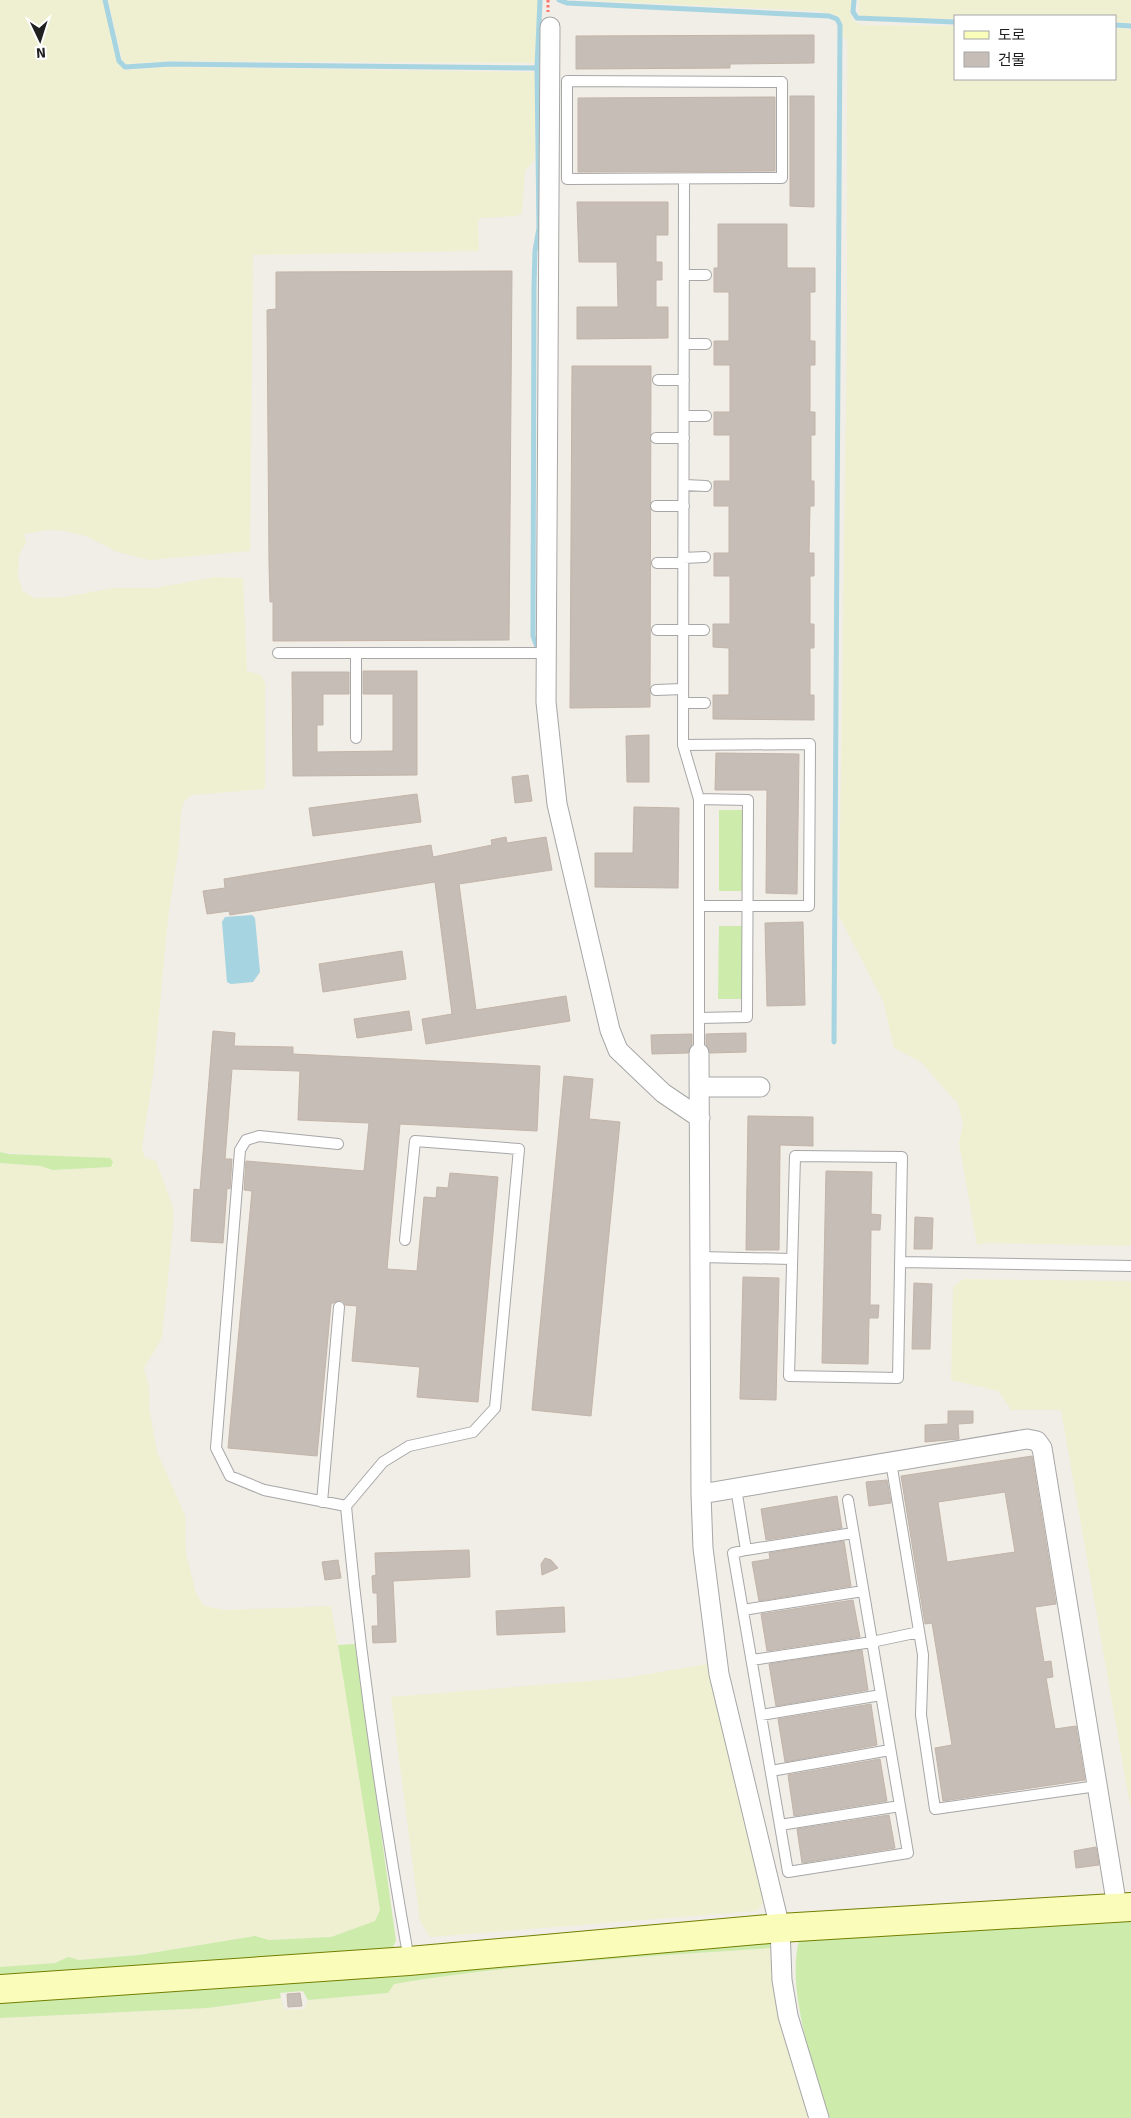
<svg xmlns="http://www.w3.org/2000/svg" width="1131" height="2118" viewBox="0 0 1131 2118" font-family="Signika,'Noto Sans KR',sans-serif">
<style>
.farmland{fill:#eff0d2}
.grass{fill:#cdecab}
.water{fill:#a6d4e0}
.lines{fill:none;stroke-linecap:round;stroke-linejoin:round}
.stream{stroke:#a6d4e0;stroke-width:5}
.building{fill:#c6bdb6;stroke:#c3b4a8;fill-rule:evenodd}
.service-casing{stroke:#a7a7a7;stroke-width:12}
.minor-casing{stroke:#a7a7a7;stroke-width:21}
.secondary-casing{stroke:#737e01;stroke-width:30}
.path{stroke:#fe766a;stroke-width:3;stroke-dasharray:2.5 2.5;stroke-linecap:butt}
.service{stroke:#fff;stroke-width:10}
.minor{stroke:#fff;stroke-width:19}
.secondary{stroke:#fafcba;stroke-width:28}
</style>
<rect width="100%" height="100%" fill="#f1ede7"/>
<!-- farmland -->
<path class="farmland" d="M0 0H103L118 63 125 70 170 67 535 72V159L525 171 522 213 517 216 481 218 478 221 479 251 253 255 250 551 150 560 117 552 86 536 65 531 47 530 24 534 26 542 19 555 18 577 23 591 34 598 65 597 113 588H155L215 577 243 578 247 671 261 675 265 683V789L192 795 184 801 181 813 179 846 168 918 154 1068 142 1148 145 1158 156 1161 173 1207V1227L162 1338 144 1368 149 1388V1407L157 1452 185 1515 186 1553 196 1593 204 1606 225 1610 331 1606 359 1767 380 1910 375 1921 331 1937 269 1940 255 1936 139 1955 79 1960 68 1957 55 1963 0 1967V1163L41 1166 52 1170 111 1167 61 1157 0 1152Z
M108 0H538L535 63 170 61 126 64 122 60Z
M581 0H851L850 14 853 21 862 25 955 26V79H1115V28L1131 29V1246L988 1243 977 1245 959 1143 963 1124 958 1104 921 1062 894 1048 883 1001 839 916 847 325V40L842 36V22L839 17 833 14 817 11Z
M859 0H1131V23L1115 22V16H955V19L867 17 859 15Z
M963 1279 1131 1281V1811L1061 1410H1011L998 1391 951 1380 953 1287Z
M712 1663 761 1889 763 1903 757 1911 430 1937 420 1921 391 1697 626 1678Z
M771 1948 773 1980 810 2118H0V2018L208 2008 281 1998 285 2010 304 2009 308 2000 388 1993 394 1984 458 1973 613 1959Z"/>
<!-- grass -->
<path class="grass" d="M719 810H743V891H719Z
M719 926H743V999H718Z
M0 1152 9 1154 110 1158 113 1162 111 1167 52 1170 41 1166 0 1163Z
M355 1644 396 1941 390 1952 0 1981V1967L55 1963 68 1957 79 1960 139 1955 255 1936 269 1940 331 1937 375 1921 380 1910 338 1645Z
M1131 1915V2118H828C814 2067 786 1991 799 1940Z
M771 1939V1948C645 1957 518 1963 394 1984L388 1993 308 2000 303 1991 280 1993 281 1998 208 2008 0 2018V2003Z"/>
<!-- water -->
<path class="water" d="M252 915 255 918 260 972 253 982 231 984 227 982 222 922 225 917Z"/>
<g class="lines">
<!-- stream -->
<path class="stream" d="M105 0 119 61 125 67 170 64 537 68
M559 0 567 3 829 16 837 19 840 25 834 1042
M854 0 853 12 857 18 955 22
M1115 25 1131 26
M537 647 533 636 534 287 535 251 539 228 537 68 540 0"/>
</g>
<!-- building -->
<path class="building" d="M814 35V63L730 64V68L576 69V36Z
M790 96H814V207L790 206Z
M775 97V171L578 172V98Z
M577 202H668V235H656V262H662V280H656V307H668V338L577 339V307H618L617 262H579Z
M718 224H787V268H815V292H810V341H815V365H810V412H815V435H811V481H814V506H810L809 553H814V576H810V624H814V648H810V695H814V720L713 719V695H729V648L713 647V624H730V576H714V553H729V506H714V481H730V435H714V412H730V365H714V341H729V292H714V268H718Z
M512 271 509 640 273 641V602H270L269 564 267 310 276 309V272Z
M572 366H651L650 707 570 708Z
M363 671H417V775L293 776 292 672H349V694H323V725H317V752L393 751V694H363Z
M649 735V782H627L626 736Z
M716 753 799 754 797 894 766 893 767 790H715Z
M528 775 532 801 515 803 512 777Z
M417 794 421 822 313 836 309 808Z
M634 807 679 808 678 888 595 887V853H633Z
M506 837 507 843 546 837 552 870 459 884 476 1010 566 996 570 1021 426 1044 422 1019 452 1014 435 882 230 915 229 911 207 914 203 891 225 888 224 879 431 845 433 857 492 845 491 840Z
M803 922 805 1005 767 1006 765 923Z
M402 951 406 979 323 992 319 964Z
M409 1011 412 1030 357 1038 354 1019Z
M213 1031 235 1033 234 1046 293 1047V1054L540 1066 537 1131 400 1124 387 1269 417 1271 424 1197 436 1198 437 1187 448 1188 450 1173 498 1177 478 1402 417 1397 420 1367 352 1361 357 1306 345 1305 343 1301H337L331 1304 317 1456 228 1448 252 1191 244 1190 246 1161 364 1171 369 1123 298 1120 300 1071 232 1069 225 1159H232L230 1189 227 1188 223 1243 191 1241 194 1189 200 1190Z
M746 1033V1052L710 1053 706 1044V1034Z
M692 1034V1044L688 1053 652 1054 651 1035Z
M564 1076 593 1079 589 1119 620 1122 591 1416 532 1410Z
M748 1116 813 1117V1146L780 1145 779 1250H746Z
M826 1171 872 1172 871 1214 881 1215 880 1230H871L870 1305H879L878 1318H869L868 1364 822 1363Z
M915 1217 933 1218 932 1249H914Z
M743 1277 779 1278 776 1400 740 1399Z
M914 1283 932 1284 930 1349H912Z
M948 1411H973V1423L958 1424 959 1439 925 1442V1425L948 1424Z
M1032 1456 1056 1604 1035 1607 1044 1662 1051 1661 1053 1677 1046 1678 1055 1729 1076 1726 1085 1780 943 1801 935 1748 952 1745 932 1623 925 1624 901 1476ZM1005 1492 1015 1552 947 1562 938 1502Z
M887 1480 891 1503 869 1506 866 1482Z
M837 1496 842 1528 766 1540 761 1509Z
M844 1541 851 1586 759 1601 752 1562 770 1559 769 1553Z
M469 1550 470 1577 393 1581 396 1642 373 1643 372 1626H378L377 1593H373L372 1576 376 1575 375 1553Z
M545 1558 551 1560 558 1568 542 1575 541 1564Z
M338 1560 341 1578 325 1580 322 1562Z
M853 1600 860 1637 767 1651 761 1614Z
M564 1607 565 1632 497 1635 496 1611Z
M862 1650 868 1690 776 1706 769 1664Z
M871 1704 877 1745 785 1762 778 1719Z
M880 1759 887 1801 794 1816 788 1775Z
M889 1815 895 1848 802 1863 797 1829Z
M1096 1847 1099 1865 1076 1868 1074 1851Z
M300 1993 302 2006 288 2007 287 1994Z"/>
<g class="lines">
<defs>
<path id="service" d="M567 81 782 82V178L567 179Z
M684 179 683 745 699 799V1053
M684 275H706
M684 344H706
M658 380H684
M684 416H706
M656 438H684
M684 485 706 486
M656 506H684
M683 558 705 557
M657 563H683
M657 630H704
M278 653H547
M656 690 683 689
M683 703H705
M356 738V653
M683 745 810 744 809 906H699
M699 1018 747 1017 748 800 699 799
M338 1144 259 1136 246 1140 240 1150 216 1448 230 1476 264 1490 346 1506 383 1462 409 1446 473 1432 495 1408 519 1149 415 1141 405 1240
M795 1156 902 1157 898 1378 789 1376Z
M700 1257 791 1259
M900 1262 1131 1266
M891 1462 923 1655 921 1715 935 1809 1097 1786
M736 1488 746 1550 733 1553 788 1872 908 1853 848 1500
M322 1502 339 1307
M346 1506C360 1658 382 1809 409 1960
M746 1550 853 1533
M743 1610 863 1591
M752 1660 872 1642 919 1632
M761 1715 881 1695
M771 1771 890 1750
M780 1825 900 1806"/>
<path id="minor" d="M550 27 546 702 557 804 610 1030 618 1050 663 1093 700 1118
M699 1053 701 1494 703 1548 719 1674 780 1928 782 1980 788 2016 819 2118
M700 1087H760
M701 1494 1027 1439 1037 1441 1042 1448 1117 1907"/>
<path id="secondary" d="M0 1989 409 1961 780 1928 1131 1907"/>
</defs>
<!-- service casing -->
<use href="#service" class="service-casing"/>
<!-- minor casing -->
<use href="#minor" class="minor-casing"/>
<!-- secondary casing -->
<use href="#secondary" class="secondary-casing"/>
<!-- path -->
<path class="path" d="M548 0V12"/>
<!-- service -->
<use href="#service" class="service"/>
<!-- minor -->
<use href="#minor" class="minor"/>
<!-- secondary -->
<use href="#secondary" class="secondary"/>
</g>
<!-- legend -->
<rect x="954" y="15" width="162" height="65" fill="#ffffff" stroke="#a6a6a6"/>
<rect x="964" y="31" width="25" height="8" fill="#fafcba" stroke="#a6a6a6"/>
<text x="998" y="40" font-size="15" fill="#202020">도로</text>
<rect x="964" y="52" width="25" height="15" fill="#c6bdb6" stroke="#a6a6a6"/>
<text x="998" y="65" font-size="15" fill="#202020">건물</text>
<!-- north arrow -->
<g transform="translate(40 40) rotate(176)" stroke="#ffffff" stroke-width="4" paint-order="stroke">
<path d="M0-4L9 19L0 12L-9 19Z" fill="#202020"/>
<text y="-8" font-size="14" font-weight="bold" text-anchor="middle" fill="#202020">N</text>
</g>
</svg>
